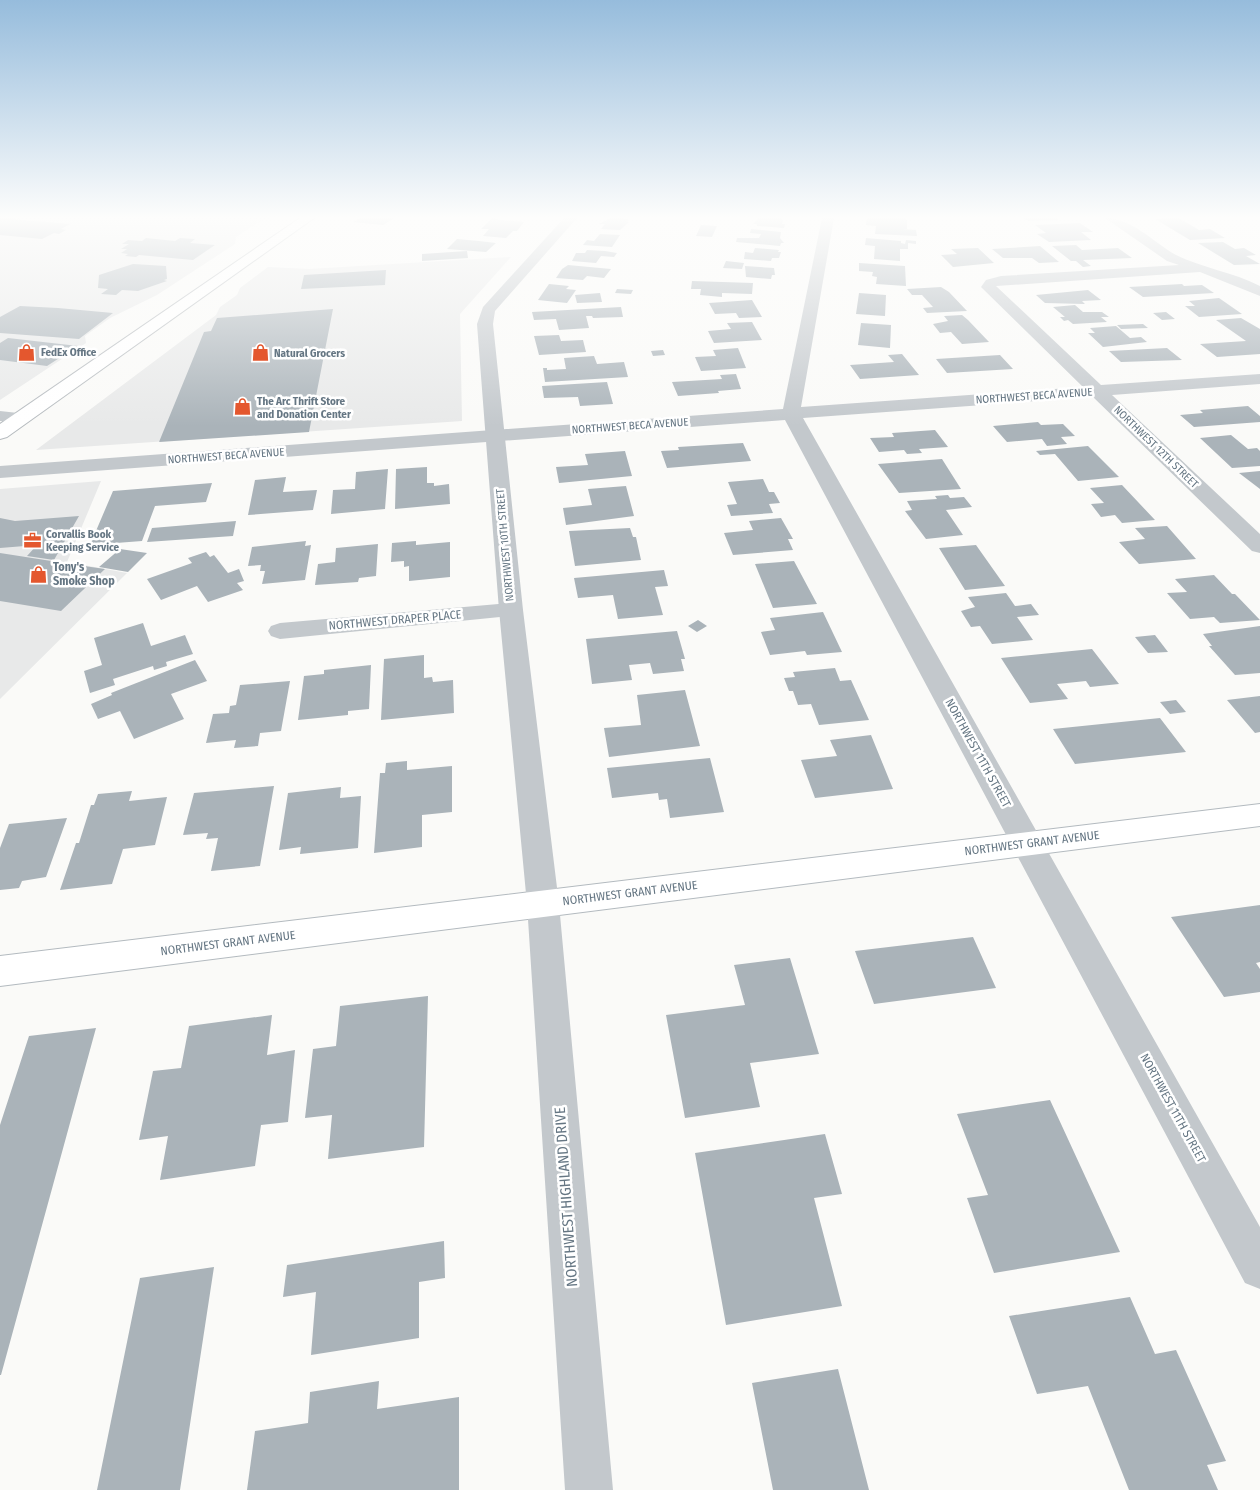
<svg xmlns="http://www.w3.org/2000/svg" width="1260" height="1490" viewBox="0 0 1260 1490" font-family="'Fira Sans Condensed',sans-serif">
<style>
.built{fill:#e8e9e9}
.building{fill:#aab3b9}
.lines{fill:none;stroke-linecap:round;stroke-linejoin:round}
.secondary-casing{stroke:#b3babf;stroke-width:2}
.primary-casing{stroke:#b5babe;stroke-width:2}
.minor{fill:#c3c8cc;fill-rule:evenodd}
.tertiary{fill:#c3c8cc;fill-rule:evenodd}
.secondary{fill:#fff;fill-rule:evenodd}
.primary{fill:#fff;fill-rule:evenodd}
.labels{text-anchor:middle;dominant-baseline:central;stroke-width:5;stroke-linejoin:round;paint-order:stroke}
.far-poi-label{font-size:11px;font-weight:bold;fill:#657683;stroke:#fff;text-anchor:start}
.far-street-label{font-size:11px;fill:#657683;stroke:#fff}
.poi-label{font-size:12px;font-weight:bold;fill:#657683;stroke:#fff;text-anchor:start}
.street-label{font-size:12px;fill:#657683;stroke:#fff}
.near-street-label{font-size:15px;fill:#657683;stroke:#fff}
</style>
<rect width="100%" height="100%" fill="#fafaf8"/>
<!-- built -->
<path class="built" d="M0 218H272L257 223 236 237 235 244 157 295 110 318 85 336 86 343 0 400Z
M511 257 460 314 462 421 36 450 216 315 220 307 237 295 240 288 268 267 309 269Z
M101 481 67 562 127 573 0 699V489Z"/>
<!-- building -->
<path class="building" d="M0 218H15L11 219 70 224 61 229 66 230 59 234 54 233 42 239 0 235Z
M360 218H395L383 225 353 222Z
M492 218 502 220 524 222 517 231H513L506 238 483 236 489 229H481Z
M610 218 629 219 627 222H629L620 230 601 229 605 224H599Z
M759 218H781L783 220 782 224H785L784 228 757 226V224H753Z
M867 218H904L907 220V229H902L916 230 917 236 875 234 876 226 866 225Z
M1023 218H1056L1059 220 1028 221Z
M1179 218 1199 230 1210 229 1225 238 1190 240 1155 219Z
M1080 223 1093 232H1081L1091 240 1049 242 1037 234 1046 233 1035 225Z
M701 225 717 226 712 237 696 236Z
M751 229 781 232 780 238 784 243H781L780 246 736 242 737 238H759L761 234 750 233Z
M600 234 620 235 612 247 583 245 587 240 594 241Z
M146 238 175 241 180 238 195 239 190 243 215 245 193 260 139 255 136 257 125 256 128 254 121 253 127 249H121L129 244H122L128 240 142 241Z
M866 238 901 241V243L905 244 906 240 916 241V244L908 243V249H900V261L874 259 875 246 865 245Z
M457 239 479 241 496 243 486 252 447 249Z
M1223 242 1235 249 1244 248 1256 255 1246 256 1260 264 1234 265 1198 243Z
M1076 245 1082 250 1118 248 1132 258 1083 260 1091 266 1083 267 1076 261H1071L1052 246Z
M1040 246 1059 262 1039 263 1032 258H1003L992 249Z
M755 248 779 250 778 252H781L779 258H772L771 261 744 259 745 252 753 253Z
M978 248 994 263 953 267 941 255 957 254 951 249Z
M587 250 605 251 617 253 614 257 601 256 596 263 572 261 576 253H585Z
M467 251 468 258 422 261V254Z
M726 261 744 263 742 269 723 268Z
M859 263 905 266 906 286 876 284 877 277 872 276 873 272 859 271Z
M133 264 166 266 167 279 164 280 167 281 138 291 122 290 116 295 101 294 108 289 98 288 99 275Z
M568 265 611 269 604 278 587 276 583 280 556 278 562 269Z
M745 266 774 268 775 275H772L771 279 746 277Z
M386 270 385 285 301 289 304 275Z
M692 281 753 283 752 294 722 293V297L700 295 701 289H691Z
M549 284 569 286 566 289 576 290 567 303 538 300Z
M1182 284 1184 286 1202 285 1214 293 1143 297 1129 287Z
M941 287 949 292 967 311 927 313 923 308 933 307 922 295H912L907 289Z
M617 289 633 290 631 294 615 293Z
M1088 290 1101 300 1082 301 1085 304 1045 303 1036 295Z
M600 293 602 302 577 303 575 295Z
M859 293 886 295 885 316 856 314Z
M1219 298 1242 314 1199 317 1185 306H1195L1189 301Z
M752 300 762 317 739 318 736 313 715 314 709 303Z
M1075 305 1083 312H1102L1109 317H1101L1107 322 1073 324 1068 320 1064 321 1060 317H1065L1053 307Z
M20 306 58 308 113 313 79 339 0 333V317Z
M621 307 623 317 593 318 592 316H586L589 328 559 330 556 319 534 320 532 312Z
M333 309 309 432 159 442 204 332 211 331 217 318Z
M1166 312 1175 319 1162 320 1153 313Z
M962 315 968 320 989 342 962 344 951 332 940 333 933 324 948 321 944 316Z
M1241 318 1260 329V354L1217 357 1200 344 1246 341 1216 320Z
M752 322 762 340 714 343 708 331 731 329 727 323Z
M861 323 891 325 890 348 858 345Z
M1143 324 1148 328 1121 329 1117 325Z
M1116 326 1130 338 1141 337 1147 342 1103 347 1088 333H1095L1090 328Z
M559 335 561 341 583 340 586 352 539 355 534 336Z
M8 338 78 346 47 366 0 360V343Z
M738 348 746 368 701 371 695 357 716 356 713 350Z
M1167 348 1182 360 1121 362 1109 351Z
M663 350 665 355 653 356 651 351Z
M902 354 919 375 860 379 850 365 894 362 888 355Z
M1000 355 1013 369 947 373 936 359Z
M594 356 597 364 624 362 628 377 545 382 543 368H547V370L566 369 564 358Z
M736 374 741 389 718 391 719 393 678 396 672 382 722 379 720 375Z
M607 382 613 404 580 406 578 397 544 398 542 386Z
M1248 406 1260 416V422L1194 427 1180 415 1203 413 1200 410Z
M1038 422 1041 425 1063 424 1075 436 1061 437 1067 444 1047 446 1042 439 1007 442 993 426Z
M935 430 948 447 919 449 922 453 907 454 904 450 879 452 870 438 894 437 892 433Z
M1231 435 1248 449 1257 448 1260 451V466L1232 468 1200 438Z
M743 443 751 461 667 468 661 451 679 450 678 447Z
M1088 446 1119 477 1078 481 1055 454 1040 455 1036 451Z
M625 451 632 476 559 483 556 467 588 465 585 454Z
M942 459 961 489 899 493 878 464Z
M427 467V483H434V486L449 484 450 504 395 509 396 469Z
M388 469 385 509 331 514 333 490 355 489 356 472Z
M1260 471V489L1239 473Z
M286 477 283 492 317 490 313 510 248 515 255 480Z
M763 479 769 492H774L780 503 769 504 773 513 731 516 727 505 737 504 728 482Z
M212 483 206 502 155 506 142 541 90 545 113 491Z
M1122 485 1155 520 1122 523 1115 515 1101 517 1091 504 1104 503 1090 488Z
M626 486 634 516 566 525 563 508 592 505 588 489Z
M948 495 950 498 964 497 972 507 946 510 963 535 926 539 905 511 912 510 907 501 937 499 935 496Z
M79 516 54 560 27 556 37 545 0 548V518L15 521Z
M781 518 793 539H788L793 550 733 555 724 533 753 530 749 521Z
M236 521 233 536 147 542 152 528Z
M1167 526 1196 559 1139 564 1119 542 1145 539 1135 528Z
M630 528 633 537H636L641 560 575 566 569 531Z
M306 541 305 546 311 545 305 580 262 584 265 571H260L261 565 248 566 252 547Z
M416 541V545L450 542V577L409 581V566L404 567V561L391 562 392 543Z
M378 544 376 576 359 578 358 582 315 585 318 564 335 562 336 548Z
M976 545 1005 586 965 590 939 548Z
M120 549 147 553 128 572 99 567Z
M206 552 210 557 214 555 228 573 239 569 244 581 237 583 243 590 208 602 197 586 161 600 147 579 192 563 188 558Z
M0 553 77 565 105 569 61 611 0 601Z
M794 561 817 604 773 608 755 564Z
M664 570 668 586 655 587 663 615 618 619 613 595 578 598 574 578Z
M1214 575 1232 594H1235L1260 620 1220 623 1214 617 1190 619 1167 593 1187 592 1175 579Z
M1006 593 1015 606 1031 604 1039 615 1017 617 1033 640 992 644 980 626 971 627 961 611 975 607 968 597Z
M823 612 842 652 807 655 805 651 770 655 761 632 775 630 770 618Z
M698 620 707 626 697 632 688 626Z
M143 623 151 646 185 635 193 654 166 662 167 666 154 670 153 666 113 679 115 685 90 693 84 671 102 665 94 638Z
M1260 626V673L1235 675 1209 646H1212L1203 634Z
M677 631 685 659H681L684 671 653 674 650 663 629 665 632 680 592 684 586 639Z
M1155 635 1168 652 1148 653 1135 637Z
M1092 649 1119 684 1090 687 1086 681 1057 684 1068 699 1030 703 1001 658Z
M424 655V678L432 677 433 682 453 680 454 713 381 720 384 659Z
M195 660 207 681 171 694 184 719 134 739 120 711 98 719 91 704 112 695 111 693Z
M371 665 369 709 348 711V715L298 720 304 676 324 674V670Z
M835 668 840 681 851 680 869 720 819 725 811 704 798 705 793 691H789L784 678 795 677 793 672Z
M290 681 281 731 260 733 258 746 234 748 236 740 206 743 213 714 229 713 230 706 236 705 240 685Z
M685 690 700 746 609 757 604 728 641 725 637 695Z
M1260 696V732L1255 733 1227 700Z
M1176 700 1186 712 1170 714 1160 702Z
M1160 718 1186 752 1075 764 1053 729Z
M871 735 893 789 815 798 801 760 837 756 830 740Z
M710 758 724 812 670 818 667 799 659 800 658 793 612 798 607 768Z
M407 761V770L452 766V812L422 815V847L374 853 380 773H385L386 763Z
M274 786 260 866 211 871 218 838 206 839 208 833 183 835 194 793Z
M341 787 340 798 361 796 358 848 300 854 301 847 279 850 288 793Z
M132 791 129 801 167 797 155 845 123 849 112 884 60 890 76 843H79L91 805H94L98 794Z
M67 818 46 877 22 881 19 888 0 890V848L9 824Z
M1260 905V962L1256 963 1260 969V992L1224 997 1171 917Z
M973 937 996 988 874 1004 855 951Z
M790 958 819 1054 750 1063 760 1107 685 1118 666 1015 745 1005 734 965Z
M428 996 424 1147 328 1159 332 1115 305 1118 313 1049 336 1046 340 1006Z
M272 1015 267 1055 295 1050 288 1122 261 1125 255 1166 160 1180 168 1136 139 1140 153 1071 181 1068 189 1026Z
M96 1028 1 1375H0V1125L29 1036Z
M1050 1100 1120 1252 994 1273 967 1198 988 1195 957 1114Z
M825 1134 842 1194 814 1198 842 1306 726 1325 695 1153Z
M444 1241 445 1278 419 1282V1338L311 1355 316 1292 283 1297 287 1265Z
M214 1267 180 1490H97L140 1278Z
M1130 1297 1155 1354 1176 1350 1226 1461 1207 1465 1218 1490H1129L1088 1386 1037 1394 1009 1316Z
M838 1369 869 1490H773L752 1383Z
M379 1381 377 1409 459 1397V1490H247L255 1431 308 1423 310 1392Z"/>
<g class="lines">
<defs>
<path id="secondary" d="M1260 804V826L0 986V956Z"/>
<path id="primary" d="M300 218H314L7 437 0 439V424Z"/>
</defs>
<!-- secondary casing -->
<use href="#secondary" class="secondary-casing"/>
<!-- primary casing -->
<use href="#primary" class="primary-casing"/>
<!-- minor -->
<path class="minor" d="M822 218H834L801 407 1083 387 981 287 986 280 1001 276 1179 265 1167 261 1105 218C1132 218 1153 242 1176 255 1202 268 1233 272 1260 286V296L1200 272 996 286 1101 385 1260 374V384L1112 395 1260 534V553L1252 551 1093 397 803 418 1260 1227V1289L1245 1283 785 420 0 478V466L783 409Z
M0 411 27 414 30 418 27 422 0 421Z
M511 603 519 605 523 610 519 615 280 639 271 636 268 631 271 626 280 623Z"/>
<!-- tertiary -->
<path class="tertiary" d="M564 218H577L495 311 493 324 523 610 559 904 613 1490H565L527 904 499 610 477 324 483 307Z"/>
<!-- secondary -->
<use href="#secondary" class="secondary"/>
<!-- primary -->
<use href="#primary" class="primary"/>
</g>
<!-- sky -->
<linearGradient id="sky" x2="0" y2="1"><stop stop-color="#96bcdc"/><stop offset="0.51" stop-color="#fdfdfc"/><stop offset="1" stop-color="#fdfdfc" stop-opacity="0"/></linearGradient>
<rect width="1260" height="426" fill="url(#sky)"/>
<!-- icons -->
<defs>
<symbol id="shop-bare" viewBox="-9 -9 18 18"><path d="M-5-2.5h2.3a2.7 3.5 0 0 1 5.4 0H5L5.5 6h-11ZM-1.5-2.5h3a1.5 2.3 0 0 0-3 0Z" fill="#e4572e" stroke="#fff" stroke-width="2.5" paint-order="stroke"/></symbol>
<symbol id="office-bare" viewBox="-9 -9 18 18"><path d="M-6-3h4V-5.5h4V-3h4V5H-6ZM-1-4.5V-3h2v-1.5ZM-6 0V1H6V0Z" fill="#e4572e" stroke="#fff" stroke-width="2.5" paint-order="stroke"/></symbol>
</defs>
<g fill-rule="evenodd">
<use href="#shop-bare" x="14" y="340" width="25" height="25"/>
<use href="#shop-bare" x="248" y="340" width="25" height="25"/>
<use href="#shop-bare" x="230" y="394" width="25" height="25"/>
<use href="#office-bare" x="20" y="528" width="25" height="25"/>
<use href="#shop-bare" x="26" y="562" width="25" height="25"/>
</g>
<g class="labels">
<!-- far-poi labels -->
<g class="far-poi-label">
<text x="41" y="352">FedEx Office</text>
<text x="274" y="353">Natural Grocers</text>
<text x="257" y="401">The Arc Thrift Store<tspan x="257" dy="13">and Donation Center</tspan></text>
<text x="46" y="534">Corvallis Book<tspan x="46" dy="13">Keeping Service</tspan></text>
</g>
<!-- far-street labels -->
<g class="far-street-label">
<text transform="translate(1034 396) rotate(-4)">NORTHWEST BECA AVENUE</text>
<text transform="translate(630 426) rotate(-4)">NORTHWEST BECA AVENUE</text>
<text transform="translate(1156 447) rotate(44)">NORTHWEST 12TH STREET</text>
<text transform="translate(226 456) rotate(-4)">NORTHWEST BECA AVENUE</text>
<text transform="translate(505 545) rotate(-95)">NORTHWEST 10TH STREET</text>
</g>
<!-- poi labels -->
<g class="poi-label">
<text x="53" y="567">Tony's<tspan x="53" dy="14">Smoke Shop</tspan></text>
</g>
<!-- street labels -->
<g class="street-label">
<text transform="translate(395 620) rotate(-5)">NORTHWEST DRAPER PLACE</text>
<text transform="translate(978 753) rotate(61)">NORTHWEST 11TH STREET</text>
<text transform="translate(1032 843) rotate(-7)">NORTHWEST GRANT AVENUE</text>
<text transform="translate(630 893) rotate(-7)">NORTHWEST GRANT AVENUE</text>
<text transform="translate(228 943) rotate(-7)">NORTHWEST GRANT AVENUE</text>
<text transform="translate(1173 1108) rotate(61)">NORTHWEST 11TH STREET</text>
</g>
<!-- near-street labels -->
<g class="near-street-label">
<text transform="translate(566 1197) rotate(-94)">NORTHWEST HIGHLAND DRIVE</text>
</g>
</g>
</svg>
